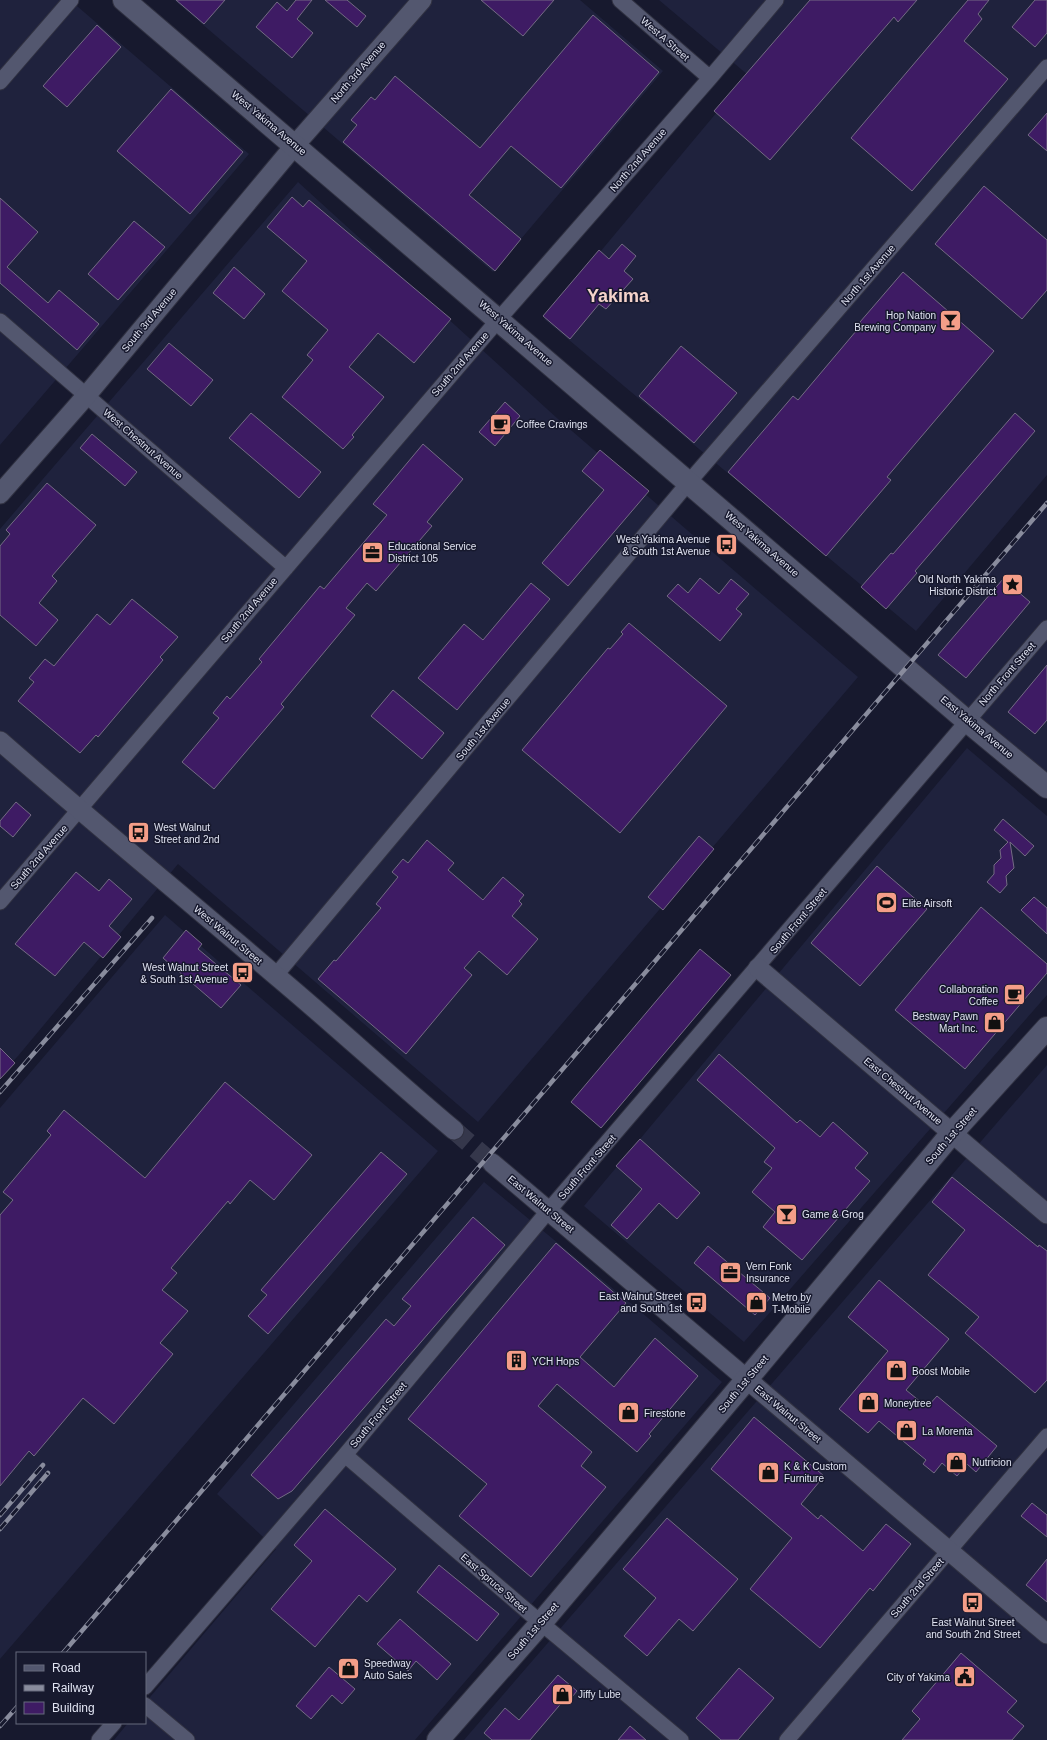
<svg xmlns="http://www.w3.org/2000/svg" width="1047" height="1740" viewBox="0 0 1047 1740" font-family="Arial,sans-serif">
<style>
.built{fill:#1f223d}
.building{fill:#3e1b64;stroke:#746b84}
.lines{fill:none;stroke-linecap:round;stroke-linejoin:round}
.tertiary-tunnel{stroke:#35374b;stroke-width:19;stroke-dasharray:19 10;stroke-linecap:butt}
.minor-casing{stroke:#303141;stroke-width:17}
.tertiary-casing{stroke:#303141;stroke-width:21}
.secondary-casing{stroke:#303141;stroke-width:24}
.minor{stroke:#53576f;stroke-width:15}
.tertiary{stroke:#53576f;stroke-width:19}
.secondary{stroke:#53576f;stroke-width:22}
.rail-casing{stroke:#898c9d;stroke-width:4.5}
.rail{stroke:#17192e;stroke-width:3;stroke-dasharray:9;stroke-linecap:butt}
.labels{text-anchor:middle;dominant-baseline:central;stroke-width:3;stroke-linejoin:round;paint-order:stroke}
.street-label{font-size:10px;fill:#e0e3f1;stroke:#17192e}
.poi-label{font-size:10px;fill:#e0e3f1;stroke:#17192e;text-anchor:start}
.town-label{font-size:18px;font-weight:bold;fill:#f5d3cb;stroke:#17192e}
</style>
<rect width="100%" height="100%" fill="#17192e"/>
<!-- built -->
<path class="built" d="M0 0H70L249 154 0 445Z
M174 0H580L663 71 493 272Z
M659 0H1047V475L916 631 544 319 748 75Z
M298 182 558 419 858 677 478 1122 178 864 18 1056 0 1075V529Z
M1047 503V787L906 668Z
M967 748 1047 816V995L744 1342 584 1206Z
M165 915 438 1151 0 1659V1108Z
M1047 1065V1740H464Z
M484 1182 640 1311 722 1382 415 1740H114L128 1723H145V1703L276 1549 217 1494Z"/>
<!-- building -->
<path class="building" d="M176 0H225L204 24Z
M296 0H312L297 19 313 33 292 58 256 27 277 2 287 11Z
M325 0H347L366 16 357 27Z
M481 0H554L523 36Z
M810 0H917L898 22 894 17 770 160 714 111Z
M968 0H989L978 14 982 19 964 41 1008 79 912 191 851 138Z
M1035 0H1047V33L1035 47 1012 27Z
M593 15 659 72 561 188 511 146 469 195 521 239 495 271 343 142 357 125 351 120 371 97 375 100 395 76 480 148Z
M97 25 121 47 67 107 43 86Z
M171 89 243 152 190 214 117 151Z
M1047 113V151L1028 135Z
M984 186 1047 240V290L1022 319 935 244Z
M292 197 303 207 309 200 451 319 414 363 378 333 349 367 384 397 352 435 354 437 343 449 282 397 313 360 307 355 328 330 282 291 307 261 267 227Z
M0 198 38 232 7 267 48 303 59 290 99 324 77 350 0 283Z
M134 221 165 247 118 300 88 274Z
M622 244 636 256 624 271 633 279 606 309 599 304 570 339 543 316 599 250 609 259Z
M234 267 265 294 244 319 213 293Z
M903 272 994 351 887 477 891 480 826 556 728 472 793 396 798 400 862 324 860 322Z
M169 343 213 380 191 406 147 369Z
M681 346 737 393 694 443 639 396Z
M505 402 520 416 495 446 479 432Z
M251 413 321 472 299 498 229 438Z
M1015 413 1035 431 915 571 917 573 886 609 861 587 891 553 893 554Z
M92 434 137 472 125 486 80 448Z
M423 444 463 479 427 522 432 526 376 591 367 583 346 608 355 615 281 704 284 707 214 789 182 762 219 718 213 713 227 696 230 699 262 662 259 659 320 586 324 589 387 515 373 504Z
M600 450 649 491 568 586 542 563 604 490 582 471Z
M47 483 96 525 52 576 57 581 39 603 58 620 36 646 0 615V546L10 534 6 530Z
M700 578 719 594 731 579 749 594 736 609 742 614 720 641 667 596 678 584 688 593Z
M1003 579 1030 602 966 678 938 655Z
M531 583 550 599 457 710 418 678 464 624 483 640Z
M132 599 178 637 160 657 163 660 98 737 96 735 80 753 18 701 34 682 29 678 45 659 54 666 97 614 110 625Z
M629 623 727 706 620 833 522 750 608 648 610 649 623 634 621 632Z
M1047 665V720L1035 734 1008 712Z
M393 690 444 733 422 759 371 716Z
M16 802 31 815 13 837 0 826V821Z
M1003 819 1034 846 1025 856 1010 842 1014 868 1006 876 1007 885 1000 893 987 882 994 874V865L1001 858 1000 850 1008 842 994 830Z
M699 836 714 849 663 910 648 897Z
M427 840 454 863 448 870 483 900 503 877 524 895 519 901 522 904 512 916 538 939 507 975 479 951 464 968 472 975 406 1054 318 979 334 960 336 961 381 908 376 904 398 877 392 872 403 859 408 863Z
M877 866 927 909 860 986 811 943Z
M76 872 99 891 109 879 132 899 109 926 121 937 103 958 84 942 55 976 15 944Z
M1034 897 1047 908V934L1021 910Z
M981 907 1047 964V973L965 1069 895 1010Z
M186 930 202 944 198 949 241 985 221 1008 163 958Z
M700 949 731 975 601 1128 571 1102Z
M0 1048 15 1063 0 1079Z
M719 1054 797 1123 800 1120 820 1137 833 1122 868 1153 855 1168 870 1181 802 1260 763 1227 775 1212 752 1192 772 1168 764 1162 775 1148 697 1080Z
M225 1082 312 1155 274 1200 250 1180 230 1204 228 1201 171 1268 177 1273 162 1290 188 1311 160 1343 173 1354 114 1424 83 1398 34 1456 29 1451 0 1486V1215L13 1200 3 1192 51 1135 47 1131 64 1110 145 1178Z
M640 1139 700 1193 677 1219 659 1203 627 1239 611 1225 642 1189 616 1166Z
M381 1152 407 1174 268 1334 248 1316 267 1295 261 1290Z
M952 1177 1038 1247 1039 1245 1047 1251V1380L1035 1393 965 1333 979 1317 928 1275 965 1230 932 1202Z
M473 1217 505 1245 292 1491 278 1499 251 1475 386 1319 394 1326 411 1306 402 1299Z
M556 1243 626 1303 580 1357 614 1387 655 1338 698 1376 649 1434 651 1436 637 1452 557 1384 538 1406 592 1452 581 1466 606 1487 531 1577 459 1516 487 1484 408 1419Z
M708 1246 770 1298 755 1315 694 1263Z
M879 1280 949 1339 906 1390 927 1407 937 1396 997 1446 976 1472 967 1464 957 1476 942 1463 934 1473 923 1464 926 1460 879 1421 868 1433 839 1409 888 1351 848 1317Z
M754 1417 824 1476 801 1504 818 1519 821 1515 863 1551 886 1524 911 1544 873 1591 870 1588 820 1648 750 1589 792 1538 711 1469Z
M1032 1503 1047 1515V1537L1021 1516Z
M325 1509 396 1569 367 1602 359 1595 315 1647 271 1609 312 1561 294 1545Z
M667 1518 738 1579 693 1631 679 1619 647 1656 624 1636 656 1598 623 1569Z
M1047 1559V1602L1026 1585Z
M439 1565 499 1614 477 1641 417 1592Z
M400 1619 451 1664 437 1680 416 1661 408 1671 377 1644Z
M961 1653 1017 1701 1007 1712 1024 1726 1012 1740H902L920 1719 912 1711Z
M329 1667 355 1689 342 1704 332 1695 311 1719 296 1706Z
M739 1668 774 1698 738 1740H721L696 1718Z
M558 1675 577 1691 567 1703 564 1700 530 1740H492L484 1733 505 1708 519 1720Z
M630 1726 646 1740H618Z"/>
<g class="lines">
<!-- tertiary-tunnel -->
<path class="tertiary-tunnel" d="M454 1130 492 1163"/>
<defs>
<path id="minor" d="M620 0 710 78
M0 82 71 0
M0 321 286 568
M0 902 499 319 710 78 776 0
M276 975 689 482 1047 67
M345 1455 541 1623 681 1740
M145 1687 345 1455 549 1210 1047 628
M145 1705 187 1740
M99 1740 114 1723
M787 1740 1047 1436"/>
<path id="tertiary" d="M0 494 86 396 295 145 422 0
M0 741C90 820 183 896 274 974 335 1025 393 1079 454 1130
M758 968 1047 1214
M492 1163 1047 1634"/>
<path id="secondary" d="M124 0 967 721 1047 787
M438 1740 541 1623 747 1379 952 1133 1047 1028"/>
</defs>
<!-- minor casing -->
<use href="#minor" class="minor-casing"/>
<!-- tertiary casing -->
<use href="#tertiary" class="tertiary-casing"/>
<!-- secondary casing -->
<use href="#secondary" class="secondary-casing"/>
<!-- minor -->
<use href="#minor" class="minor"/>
<!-- tertiary -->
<use href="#tertiary" class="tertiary"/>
<!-- secondary -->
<use href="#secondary" class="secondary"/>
<defs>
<path id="rail" d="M0 1092 152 918
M0 1515 43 1465
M0 1529 48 1473
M63 1653 1047 503
M0 1726 17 1707"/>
</defs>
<!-- rail casing -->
<use href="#rail" class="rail-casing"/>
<!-- rail -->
<use href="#rail" class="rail"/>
</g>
<!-- icons -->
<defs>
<symbol id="bar-square" viewBox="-11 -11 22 22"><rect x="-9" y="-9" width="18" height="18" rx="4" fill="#f49e88" stroke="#17192e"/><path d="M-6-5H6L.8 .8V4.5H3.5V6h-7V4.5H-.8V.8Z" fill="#111"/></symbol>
<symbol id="cafe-square" viewBox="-11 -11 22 22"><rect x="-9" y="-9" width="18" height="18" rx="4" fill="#f49e88" stroke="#17192e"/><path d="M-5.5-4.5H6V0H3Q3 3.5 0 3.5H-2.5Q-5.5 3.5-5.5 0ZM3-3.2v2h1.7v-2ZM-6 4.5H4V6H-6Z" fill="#111"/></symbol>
<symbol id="bus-square" viewBox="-11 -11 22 22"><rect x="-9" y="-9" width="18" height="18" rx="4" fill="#f49e88" stroke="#17192e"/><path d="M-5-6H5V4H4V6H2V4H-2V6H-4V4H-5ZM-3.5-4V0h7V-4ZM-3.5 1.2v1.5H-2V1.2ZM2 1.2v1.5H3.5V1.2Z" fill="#111"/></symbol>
<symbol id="office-square" viewBox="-11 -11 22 22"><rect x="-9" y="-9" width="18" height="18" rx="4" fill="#f49e88" stroke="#17192e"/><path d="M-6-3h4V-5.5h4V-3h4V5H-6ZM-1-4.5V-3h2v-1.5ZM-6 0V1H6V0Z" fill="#111"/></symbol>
<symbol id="sight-square" viewBox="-11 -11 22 22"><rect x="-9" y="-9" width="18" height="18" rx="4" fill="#f49e88" stroke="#17192e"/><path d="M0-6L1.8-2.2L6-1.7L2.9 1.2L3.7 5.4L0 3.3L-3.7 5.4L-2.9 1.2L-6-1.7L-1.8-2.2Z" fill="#111"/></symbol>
<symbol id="stadium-square" viewBox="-11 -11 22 22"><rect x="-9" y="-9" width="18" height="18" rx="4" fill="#f49e88" stroke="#17192e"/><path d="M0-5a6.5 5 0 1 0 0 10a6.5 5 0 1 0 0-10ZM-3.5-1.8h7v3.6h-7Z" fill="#111"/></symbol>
<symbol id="shop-square" viewBox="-11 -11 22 22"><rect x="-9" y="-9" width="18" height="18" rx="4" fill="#f49e88" stroke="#17192e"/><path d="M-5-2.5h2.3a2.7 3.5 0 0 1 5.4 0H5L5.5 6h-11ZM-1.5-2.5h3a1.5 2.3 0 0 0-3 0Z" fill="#111"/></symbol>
<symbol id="building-square" viewBox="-11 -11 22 22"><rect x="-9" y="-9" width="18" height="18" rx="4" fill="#f49e88" stroke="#17192e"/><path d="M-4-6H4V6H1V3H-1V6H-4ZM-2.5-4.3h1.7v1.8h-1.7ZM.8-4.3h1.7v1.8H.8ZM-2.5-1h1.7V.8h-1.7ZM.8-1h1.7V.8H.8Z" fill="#111"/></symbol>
<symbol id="civic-square" viewBox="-11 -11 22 22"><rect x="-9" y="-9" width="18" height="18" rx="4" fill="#f49e88" stroke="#17192e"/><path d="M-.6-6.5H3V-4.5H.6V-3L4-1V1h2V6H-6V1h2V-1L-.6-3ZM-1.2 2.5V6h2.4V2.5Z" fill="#111"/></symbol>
</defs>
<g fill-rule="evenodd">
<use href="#bar-square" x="938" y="308" width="25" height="25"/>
<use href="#cafe-square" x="488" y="412" width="25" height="25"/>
<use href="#bus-square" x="714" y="532" width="25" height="25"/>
<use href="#office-square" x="360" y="540" width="25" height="25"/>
<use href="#sight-square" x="1000" y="572" width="25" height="25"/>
<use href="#bus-square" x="126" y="820" width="25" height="25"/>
<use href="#stadium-square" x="874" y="890" width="25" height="25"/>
<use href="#bus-square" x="230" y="960" width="25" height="25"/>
<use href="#cafe-square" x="1002" y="982" width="25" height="25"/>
<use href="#shop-square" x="982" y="1010" width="25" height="25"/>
<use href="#bar-square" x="774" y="1202" width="25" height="25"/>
<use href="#office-square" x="718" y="1260" width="25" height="25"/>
<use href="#bus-square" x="684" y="1290" width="25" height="25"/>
<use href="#shop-square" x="744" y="1290" width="25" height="25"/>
<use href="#building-square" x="504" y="1348" width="25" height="25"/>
<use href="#shop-square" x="884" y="1358" width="25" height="25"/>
<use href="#shop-square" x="856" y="1390" width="25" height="25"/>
<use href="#shop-square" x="616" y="1400" width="25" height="25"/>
<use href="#shop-square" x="894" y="1418" width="25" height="25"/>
<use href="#shop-square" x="944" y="1450" width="25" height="25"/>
<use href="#shop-square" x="756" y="1460" width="25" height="25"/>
<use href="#bus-square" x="960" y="1590" width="25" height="25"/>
<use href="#shop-square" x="336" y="1656" width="25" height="25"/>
<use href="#civic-square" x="952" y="1664" width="25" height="25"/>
<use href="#shop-square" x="550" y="1682" width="25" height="25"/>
</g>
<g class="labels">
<!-- street labels -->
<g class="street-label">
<text transform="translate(665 39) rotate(41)">West A Street</text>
<text transform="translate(358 72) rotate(-49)">North 3rd Avenue</text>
<text transform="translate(269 123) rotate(40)">West Yakima Avenue</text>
<text transform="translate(638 160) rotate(-49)">North 2nd Avenue</text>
<text transform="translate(868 275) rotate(-49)">North 1st Avenue</text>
<text transform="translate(149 320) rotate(-50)">South 3rd Avenue</text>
<text transform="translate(516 333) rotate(41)">West Yakima Avenue</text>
<text transform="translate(460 364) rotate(-49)">South 2nd Avenue</text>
<text transform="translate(143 444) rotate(41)">West Chestnut Avenue</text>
<text transform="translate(762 544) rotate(41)">West Yakima Avenue</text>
<text transform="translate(249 610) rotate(-50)">South 2nd Avenue</text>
<text transform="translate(1007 674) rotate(-49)">North Front Street</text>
<text transform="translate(977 727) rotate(40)">East Yakima Avenue</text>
<text transform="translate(483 729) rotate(-50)">South 1st Avenue</text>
<text transform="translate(39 857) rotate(-49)">South 2nd Avenue</text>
<text transform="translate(798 921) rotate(-50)">South Front Street</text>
<text transform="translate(228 935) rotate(40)">West Walnut Street</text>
<text transform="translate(903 1091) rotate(40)">East Chestnut Avenue</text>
<text transform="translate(951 1136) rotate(-49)">South 1st Street</text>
<text transform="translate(587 1167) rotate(-49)">South Front Street</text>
<text transform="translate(541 1204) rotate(40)">East Walnut Street</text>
<text transform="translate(743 1384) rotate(-50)">South 1st Street</text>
<text transform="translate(788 1414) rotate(40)">East Walnut Street</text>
<text transform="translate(378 1415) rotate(-50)">South Front Street</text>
<text transform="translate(494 1583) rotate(41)">East Spruce Street</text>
<text transform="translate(917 1588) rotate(-49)">South 2nd Street</text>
<text transform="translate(533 1631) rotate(-49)">South 1st Street</text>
</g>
<!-- poi labels -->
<g class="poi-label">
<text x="936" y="315" text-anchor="end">Hop Nation<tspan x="936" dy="12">Brewing Company</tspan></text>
<text x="516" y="424">Coffee Cravings</text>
<text x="710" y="539" text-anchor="end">West Yakima Avenue<tspan x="710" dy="12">&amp; South 1st Avenue</tspan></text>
<text x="388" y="546">Educational Service<tspan x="388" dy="12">District 105</tspan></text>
<text x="996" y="579" text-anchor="end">Old North Yakima<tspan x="996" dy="12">Historic District</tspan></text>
<text x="154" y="827">West Walnut<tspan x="154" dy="12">Street and 2nd</tspan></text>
<text x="902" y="903">Elite Airsoft</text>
<text x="228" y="967" text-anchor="end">West Walnut Street<tspan x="228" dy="12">&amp; South 1st Avenue</tspan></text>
<text x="998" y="989" text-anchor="end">Collaboration<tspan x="998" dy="12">Coffee</tspan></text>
<text x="978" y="1016" text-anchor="end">Bestway Pawn<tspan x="978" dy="12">Mart Inc.</tspan></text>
<text x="802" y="1214">Game &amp; Grog</text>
<text x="746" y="1266">Vern Fonk<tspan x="746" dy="12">Insurance</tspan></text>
<text x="682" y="1296" text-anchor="end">East Walnut Street<tspan x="682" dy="12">and South 1st</tspan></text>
<text x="772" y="1297">Metro by<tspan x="772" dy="12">T-Mobile</tspan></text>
<text x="532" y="1361">YCH Hops</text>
<text x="912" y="1371">Boost Mobile</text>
<text x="884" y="1403">Moneytree</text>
<text x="644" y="1413">Firestone</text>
<text x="922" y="1431">La Morenta</text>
<text x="972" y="1462">Nutricion</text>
<text x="784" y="1466">K &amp; K Custom<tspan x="784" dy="12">Furniture</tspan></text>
<text x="973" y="1622" text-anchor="middle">East Walnut Street<tspan x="973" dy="12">and South 2nd Street</tspan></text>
<text x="364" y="1663">Speedway<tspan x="364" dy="12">Auto Sales</tspan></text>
<text x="950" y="1677" text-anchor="end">City of Yakima</text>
<text x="578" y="1694">Jiffy Lube</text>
</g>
<!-- town labels -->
<g class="town-label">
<text x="618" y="296">Yakima</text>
</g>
</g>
<!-- legend -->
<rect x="16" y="1652" width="130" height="72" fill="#17192e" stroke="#676a7c"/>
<rect x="24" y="1665" width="20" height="6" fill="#53576f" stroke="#676a7c"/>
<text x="52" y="1672" font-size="12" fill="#e0e3f1">Road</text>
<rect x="24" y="1685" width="20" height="6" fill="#898c9d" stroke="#676a7c"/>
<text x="52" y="1692" font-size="12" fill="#e0e3f1">Railway</text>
<rect x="24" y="1702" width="20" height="12" fill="#3e1b64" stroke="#676a7c"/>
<text x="52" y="1712" font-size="12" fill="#e0e3f1">Building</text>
</svg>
